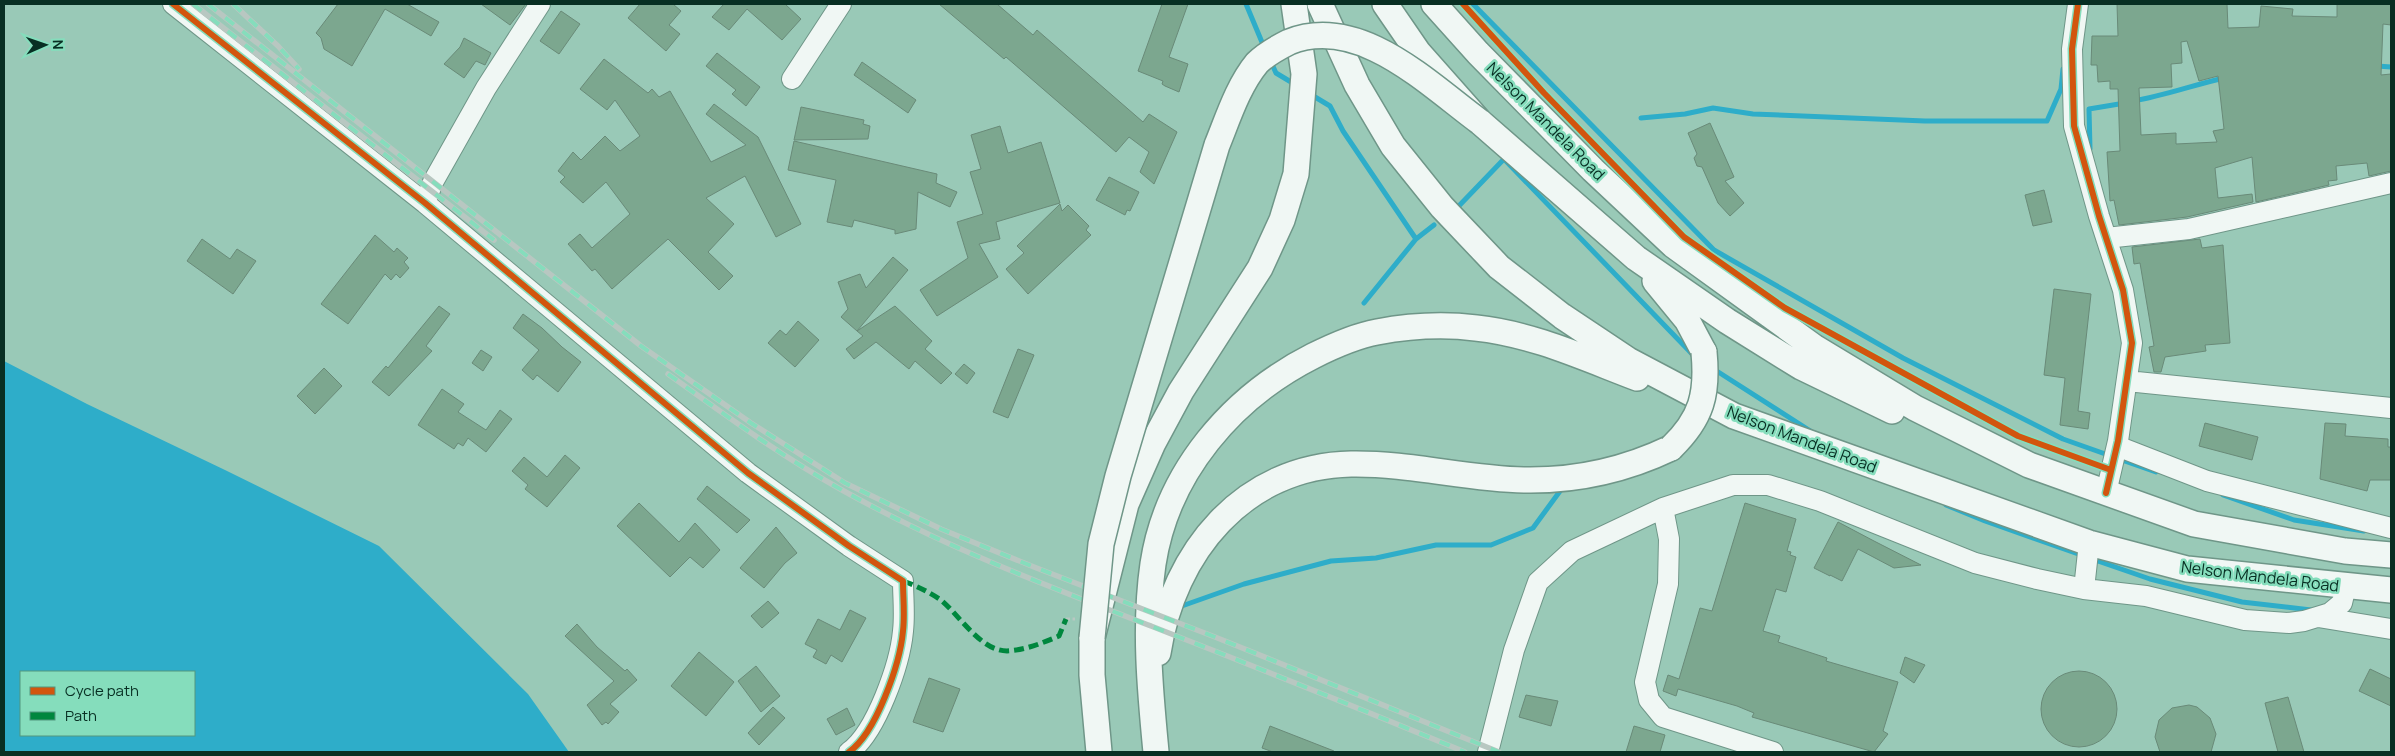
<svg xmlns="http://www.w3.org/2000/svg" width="2395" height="756" viewBox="0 0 2395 756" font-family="Manrope,sans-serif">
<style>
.water{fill:#2eadc9;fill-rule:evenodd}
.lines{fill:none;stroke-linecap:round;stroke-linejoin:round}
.stream{stroke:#2eadc9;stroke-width:5}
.building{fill:#7ca78f;stroke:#698a78;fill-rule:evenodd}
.minor-casing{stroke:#6f9688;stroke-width:22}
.major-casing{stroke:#6f9688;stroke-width:28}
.path{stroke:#b8c8c2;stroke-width:3;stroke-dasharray:4 2.5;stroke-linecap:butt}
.minor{stroke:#f0f7f4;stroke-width:20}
.major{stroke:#f0f7f4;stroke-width:25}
.rail-casing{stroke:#b8c7c1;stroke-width:5.5}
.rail{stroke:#85ddbc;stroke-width:4;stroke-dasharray:11;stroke-linecap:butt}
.major-bridge-casing{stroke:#6f9688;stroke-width:28;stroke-linecap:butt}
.major-bridge{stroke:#f0f7f4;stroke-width:25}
.quiet{stroke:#00873e;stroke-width:5;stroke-dasharray:10 5;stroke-linecap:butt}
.cycleway-casing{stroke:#85ddbc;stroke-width:9}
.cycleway{stroke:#d2550e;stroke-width:6}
.labels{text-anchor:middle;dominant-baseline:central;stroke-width:5;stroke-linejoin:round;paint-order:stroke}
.street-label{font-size:16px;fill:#082f23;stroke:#85ddbc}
</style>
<rect width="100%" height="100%" fill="#99c9b7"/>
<!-- water -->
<path class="water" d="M4 361 87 404 225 470 379 546 528 694 569 752H4ZM21 672H194V735H21Z"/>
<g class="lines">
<!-- stream -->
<path class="stream" d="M1246 4 1264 47
M1473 4 1714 250 1903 358 2063 439 2111 456
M1271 62 1276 73 1296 85
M2377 66 2391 67
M1310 94 1330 106 1343 131 1416 239
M2133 101C2164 96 2193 85 2224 78
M1641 118 1685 114 1713 108 1753 114 1925 121H2047L2061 89 2063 69
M2090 149 2089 109 2125 103
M1454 211 1504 159 1696 358
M1364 303 1416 239 1434 225
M1712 368 1812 432
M2119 459 2156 472
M2223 495 2294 520 2364 531
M1946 505 1985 521 2084 556
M2092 559 2150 579 2242 602 2311 610
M1179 607 1244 584 1331 561 1376 558 1436 545H1491L1533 528 1563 487"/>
</g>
<!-- building -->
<path class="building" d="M338 4H407L439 22 431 36 385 9 352 66 324 49 321 38 316 33Z
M481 4H526L510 25Z
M640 4H673L681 11 669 25 680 34 666 51 628 18Z
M724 4H785L801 19 782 40 747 9 729 30 712 17Z
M939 4H997L1033 35 1037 30 1143 122 1149 114 1177 132 1154 184 1140 172 1149 152 1129 137 1116 152 1006 57 1004 59Z
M1162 4H1188L1169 57 1188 64 1179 92 1165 86 1162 84 1163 81 1138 71Z
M2117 4H2227L2228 28 2259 27 2261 6 2293 9 2292 16 2337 17V4H2391V25L2383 24 2381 75 2391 74V171L2369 176 2367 163 2336 166 2337 180 2328 181 2329 185 2256 202 2252 157 2215 168 2218 198 2252 194 2253 202 2187 217 2119 225 2114 200 2110 201 2107 152 2120 151 2118 89H2110V81L2098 82 2097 65H2091L2092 36H2118ZM2187 41 2199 81 2218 76 2224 129 2213 131 2217 142 2176 144V133L2141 135 2139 88 2172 87 2171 64 2182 63 2181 42Z
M561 11 580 24 559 54 540 41Z
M464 38 491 53 485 65 476 61 464 78 444 64 460 47Z
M717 53 760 87 746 106 732 94 736 90 706 66Z
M604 59 648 93 652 89 659 97 670 91 711 162 746 145 706 114 714 104 758 137 801 224 776 237 745 176 706 198 734 224 708 252 733 276 719 290 668 239 612 289 595 269 592 271 568 244 580 234 592 248 630 214 606 182 583 203 560 182 565 177 558 171 573 152 581 160 605 136 620 151 640 136 615 100 607 110 580 89Z
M862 62 916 100 908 113 854 75Z
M801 107 864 120 863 124 870 126 868 139 794 140Z
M1710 123 1734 177 1725 181 1744 203 1730 216 1718 203 1702 167 1697 166 1694 158 1697 154 1688 133Z
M1000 126 1008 153 1041 142 1060 203 996 222 1000 239 979 244 998 277 937 316 920 290 968 258 957 222 983 214 970 172 981 169 971 135Z
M794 141 937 174 936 183 957 192 950 207 918 192 916 229 895 234V230L854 220 852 227 827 222 836 180 788 170Z
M1109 177 1139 192 1130 211 1127 210 1125 215 1096 200Z
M2044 190 2052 222 2033 226 2025 195Z
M1060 204 1062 211 1068 205 1089 226 1086 230 1091 235 1028 294 1006 269 1024 253 1017 246Z
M375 235 394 252 397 248 408 258 404 262 409 268 400 278 396 274 391 280 385 274 348 324 321 304Z
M202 239 230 259 237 249 256 261 233 294 187 261Z
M2200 239 2202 248 2223 245 2230 343 2205 345 2206 351 2165 357 2161 372H2154L2149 347 2154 346 2140 263 2134 264 2132 247Z
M893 257 908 270 857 331 841 317 848 309 838 282 860 274 866 288Z
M2054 289 2091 294 2078 411 2090 413 2088 429 2060 425 2065 378 2044 375Z
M439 306 450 314 426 346 432 351 389 396 372 382 386 366 388 368Z
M895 306 932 341 925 349 952 373 941 384 915 361 909 369 876 342 854 359 846 349 863 336 857 331Z
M523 314 542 328 562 347 581 362 558 392 537 375 533 380 522 370 539 350 513 328Z
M798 321 819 340 795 367 768 343 780 330 786 335Z
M1018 349 1034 355 1008 418 993 412Z
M481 350 492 357 483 371 472 363Z
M964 364 975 373 967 384 955 374Z
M324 368 342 386 315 414 297 396Z
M442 389 464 404 458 412 486 430 500 410 512 419 486 452 468 438 463 446 458 443 454 449 418 425Z
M2205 423 2258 437 2252 460 2199 446Z
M2325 423 2346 424 2345 436 2388 439V447H2391V480H2370L2367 491 2320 479Z
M565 455 580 468 547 507 525 489 528 485 512 471 524 457 547 477Z
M707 486 750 520 737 533 697 499Z
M639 503 679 542 695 523 720 550 703 568 690 557 670 577 617 526Z
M1745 503 1796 519 1787 551 1791 552 1790 555 1796 557 1786 592 1776 589 1763 631 1780 636 1778 642 1827 658 1826 661 1898 682 1883 731 1888 734 1874 752 1752 717 1754 713 1737 706 1678 689 1676 696 1663 691 1668 675 1679 679 1700 608 1712 611Z
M1838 522 1874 541 1921 565 1894 568 1858 549 1842 581 1830 575V576L1814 568Z
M776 527 797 553 785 563 764 588 740 568Z
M768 601 779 613 762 628 751 616Z
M850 610 866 618 842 662 831 655 826 664 813 657 817 650 805 644 818 619 840 630Z
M577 624 597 647 625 671 627 669 637 680 610 704 619 712 608 724 606 722 602 725 587 705 614 681 565 636Z
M699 652 734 682 706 716 671 686Z
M1905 657 1925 665 1914 683 1900 673Z
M756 666 780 696 761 712 738 681Z
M2370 669 2391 679V706L2359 691Z
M2041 709a38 38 0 1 1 76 0a38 38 0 1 1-76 0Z
M929 678 960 689 943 732 913 722Z
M1526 695 1558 701 1551 726 1519 717Z
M2288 697 2304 752H2278L2265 703Z
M2189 705 2197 707 2210 718 2216 734 2211 752H2160L2155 737 2159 720 2172 708Z
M773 707 785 718 759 745 748 733Z
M847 708 855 725 836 735 827 719Z
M1270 726 1334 751 1333 752H1273L1262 748Z
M1634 726 1665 735 1660 752H1626Z"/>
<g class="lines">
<defs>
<path id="minor" d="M173 4 425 203 748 473 849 546 903 581C903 597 905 614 903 631 900 664 876 733 849 752
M2078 4 2072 49 2074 126 2099 216 2123 290 2132 343 2118 441 2106 493
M792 79 841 4
M425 203 433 182 486 88 540 4
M2106 238 2189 229 2391 183
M2127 381 2391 408
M2117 446 2207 481 2391 528
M1663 508 1669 539 1668 584 1645 682 1649 700 1663 717 1773 752
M2084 589 2089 543
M2318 617 2391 629
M1488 752 1514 650 1538 582 1572 551 1663 508 1733 485H1768L1820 501 1975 563 2037 579 2084 589 2146 596 2245 620 2289 623 2304 621 2330 613 2342 603 2346 586"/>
<path id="major" d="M1320 4 1357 85 1393 146 1442 207 1499 267 1562 316 1628 360 1734 416 2089 543 2187 569 2391 590
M1385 4 1418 52 1480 122 1636 258 1727 321 1801 367 1892 411
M1434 4 1478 53 1593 170 1673 245 1814 347 1915 408 2029 465 2194 524 2345 551 2391 555
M1655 281 1687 320 1704 352
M1158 653C1173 552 1244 466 1351 464 1410 463 1467 479 1524 480 1576 481 1625 470 1671 448
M1099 752 1092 675V638L1126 504 1153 443 1181 391 1260 268 1282 220 1296 174 1304 74 1294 4
M1156 752C1150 690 1144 626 1153 564 1167 472 1232 397 1313 356 1333 346 1355 336 1377 332 1409 326 1444 324 1476 328 1533 334 1584 358 1637 378"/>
</defs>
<!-- minor casing -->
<use href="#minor" class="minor-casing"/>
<!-- major casing -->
<use href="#major" class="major-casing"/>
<!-- path -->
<path class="path" d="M1066 619H1075"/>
<!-- minor -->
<use href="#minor" class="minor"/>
<!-- major -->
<use href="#major" class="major"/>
<defs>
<path id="rail" d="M193 4 494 240
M208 4 641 346 751 423 845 483 941 529 1034 567 1215 637 1499 752
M233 4 278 46 299 69
M668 374C725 415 781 456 842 490 940 545 1047 586 1151 626 1256 667 1361 709 1465 752"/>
</defs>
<!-- rail casing -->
<use href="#rail" class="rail-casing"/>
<!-- rail -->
<use href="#rail" class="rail"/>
<defs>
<path id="major-bridge" d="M1671 448C1702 418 1708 394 1704 352
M1092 638 1101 544 1118 476 1217 145C1228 118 1238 86 1257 63 1265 55 1279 47 1289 42 1359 14 1427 83 1480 122"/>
</defs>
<!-- major-bridge casing -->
<use href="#major-bridge" class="major-bridge-casing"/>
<!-- major-bridge -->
<use href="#major-bridge" class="major-bridge"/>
<!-- quiet -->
<path class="quiet" d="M903 581C917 586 929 592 941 600 960 616 981 651 1007 651 1026 650 1042 643 1059 636L1066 619"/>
<defs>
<path id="cycleway" d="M173 4 425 203 748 473 849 546 903 581C903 597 905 614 903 631 900 664 876 733 849 752
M1463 4 1544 93 1684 237 1785 308 2018 436 2111 470
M2078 4 2072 49 2074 126 2099 216 2123 290 2132 343 2118 441 2106 493"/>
</defs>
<!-- cycleway casing -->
<use href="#cycleway" class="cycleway-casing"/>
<!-- cycleway -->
<use href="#cycleway" class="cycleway"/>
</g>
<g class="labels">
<!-- street labels -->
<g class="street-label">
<text transform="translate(1546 121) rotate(45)">Nelson Mandela Road</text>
<text transform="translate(1802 439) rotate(21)">Nelson Mandela Road</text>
<text transform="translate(2260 576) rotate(7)">Nelson Mandela Road</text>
</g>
</g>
<!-- border -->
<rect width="2395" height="756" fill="none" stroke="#082f23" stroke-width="10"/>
<!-- legend -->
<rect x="20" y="671" width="175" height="65" fill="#85ddbc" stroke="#53977f"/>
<rect x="30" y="687" width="25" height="8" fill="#d2550e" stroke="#53977f"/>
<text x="65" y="696" font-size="15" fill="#082f23">Cycle path</text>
<rect x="30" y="712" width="25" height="8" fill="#00873e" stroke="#53977f"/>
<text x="65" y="721" font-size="15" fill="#082f23">Path</text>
<!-- north arrow -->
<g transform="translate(45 45) rotate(88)" stroke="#85ddbc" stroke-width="4" paint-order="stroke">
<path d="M0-4L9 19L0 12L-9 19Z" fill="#082f23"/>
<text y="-8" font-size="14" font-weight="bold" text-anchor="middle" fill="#082f23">N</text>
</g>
</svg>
